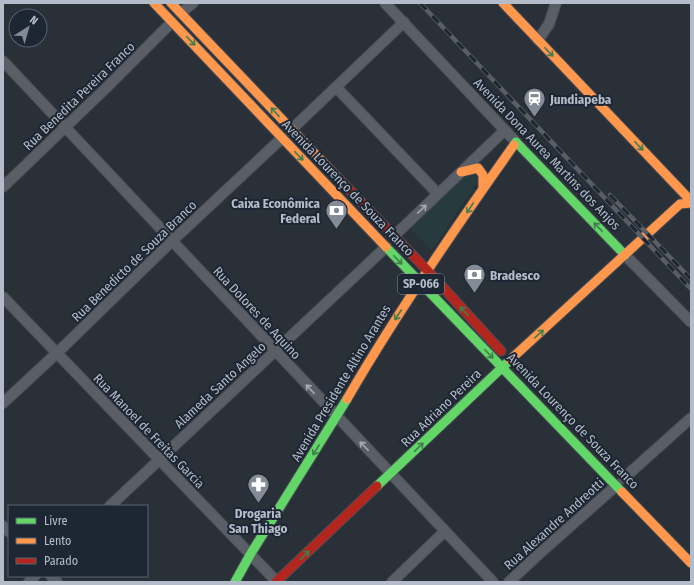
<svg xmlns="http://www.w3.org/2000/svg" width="694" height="585" viewBox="0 0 694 585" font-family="'Fira Sans Condensed',sans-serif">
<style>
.green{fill:#273a3e}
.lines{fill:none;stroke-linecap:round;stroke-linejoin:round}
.street-casing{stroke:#484c53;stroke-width:12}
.fast-casing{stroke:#484c55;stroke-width:11}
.slow-casing{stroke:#484c55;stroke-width:11}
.jam-casing{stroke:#484c55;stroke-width:11}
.street{stroke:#5a5e66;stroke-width:10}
.fast{stroke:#63d668;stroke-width:9}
.slow{stroke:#ff974d;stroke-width:9}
.jam{stroke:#b3261e;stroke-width:9}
.rail-casing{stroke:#595d64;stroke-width:4.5}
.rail{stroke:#1d2633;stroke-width:3;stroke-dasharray:9;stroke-linecap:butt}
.oneway{stroke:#407e4e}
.oneway2{stroke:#a2a9b5}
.labels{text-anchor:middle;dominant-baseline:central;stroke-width:4;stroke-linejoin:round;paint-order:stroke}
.shield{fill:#1d2633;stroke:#878f9c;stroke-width:1}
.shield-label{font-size:12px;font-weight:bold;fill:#b4bcc9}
.street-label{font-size:13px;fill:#b4bcc9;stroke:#1d2633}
.poi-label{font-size:13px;font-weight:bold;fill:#b4bcc9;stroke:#1d2633;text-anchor:start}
</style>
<rect width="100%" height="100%" fill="#2a3038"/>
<!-- green -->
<path class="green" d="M473 173 477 175 476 184 432 250 411 229 462 178Z"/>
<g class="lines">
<defs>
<path id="street" d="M385 3 516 142
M181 13 193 3
M538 40 549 24 556 3
M3 61 493 582
M336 87 438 194
M291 130 404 22
M3 187 106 88 172 22
M394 236 505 130
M625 255 691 322
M3 297 277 582
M3 403 57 353 171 242 282 138
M624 478 691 418
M110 506 386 247
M3 526 9 532
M51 576 57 582
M29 582 35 576
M392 582 444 532
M509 582 540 553 617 485"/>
<path id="fast" d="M514 145 516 142 625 255
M386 247 622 492
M377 486 510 360
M235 582 250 555 347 399"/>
<path id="slow" d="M154 3 386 247
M171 3 339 179
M503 3 691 201
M461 172 478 168 483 175V188
M510 360 680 204 691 203
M347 399C398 311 455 228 514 145
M622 492 691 563"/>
<path id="jam" d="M339 179 428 271 501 351
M276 582 377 486"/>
</defs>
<!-- street casing -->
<use href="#street" class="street-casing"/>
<!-- fast casing -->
<use href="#fast" class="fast-casing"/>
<!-- slow casing -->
<use href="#slow" class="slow-casing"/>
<!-- jam casing -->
<use href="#jam" class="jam-casing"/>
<!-- street -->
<use href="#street" class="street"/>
<!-- fast -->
<use href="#fast" class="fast"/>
<!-- slow -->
<use href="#slow" class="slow"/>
<!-- jam -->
<use href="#jam" class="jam"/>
<defs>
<path id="rail" d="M420 3 691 289
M610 195 691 279"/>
</defs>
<!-- rail casing -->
<use href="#rail" class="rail-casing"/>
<!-- rail -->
<use href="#rail" class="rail"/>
</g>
<!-- one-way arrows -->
<defs><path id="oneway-shaft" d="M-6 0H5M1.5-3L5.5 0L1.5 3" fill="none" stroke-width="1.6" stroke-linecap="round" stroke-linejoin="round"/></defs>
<g class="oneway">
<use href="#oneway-shaft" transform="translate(191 41) rotate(46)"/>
<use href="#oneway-shaft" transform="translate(549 52) rotate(46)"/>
<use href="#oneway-shaft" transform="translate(275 112) rotate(-133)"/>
<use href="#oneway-shaft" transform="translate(639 146) rotate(46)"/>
<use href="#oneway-shaft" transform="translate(299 156) rotate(46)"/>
<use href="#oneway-shaft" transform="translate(470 208) rotate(123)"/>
<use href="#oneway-shaft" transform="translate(598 227) rotate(-134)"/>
<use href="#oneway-shaft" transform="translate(398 260) rotate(46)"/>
<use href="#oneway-shaft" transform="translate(464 311) rotate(-133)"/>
<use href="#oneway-shaft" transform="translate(398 315) rotate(123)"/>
<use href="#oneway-shaft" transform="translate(539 334) rotate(-42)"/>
<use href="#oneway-shaft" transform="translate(489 354) rotate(46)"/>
<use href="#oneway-shaft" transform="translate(419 447) rotate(-44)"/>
<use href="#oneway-shaft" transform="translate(316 450) rotate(122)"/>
<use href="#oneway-shaft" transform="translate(305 555) rotate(-43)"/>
</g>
<g class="oneway2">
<use href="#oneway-shaft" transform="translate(422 209) rotate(-43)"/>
<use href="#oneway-shaft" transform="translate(310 389) rotate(-133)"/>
<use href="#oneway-shaft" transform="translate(364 446) rotate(-134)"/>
</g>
<!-- icons -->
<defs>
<symbol id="station-pin" viewBox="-11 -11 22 30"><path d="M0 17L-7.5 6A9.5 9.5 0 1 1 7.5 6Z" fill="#848b96" stroke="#1d2633"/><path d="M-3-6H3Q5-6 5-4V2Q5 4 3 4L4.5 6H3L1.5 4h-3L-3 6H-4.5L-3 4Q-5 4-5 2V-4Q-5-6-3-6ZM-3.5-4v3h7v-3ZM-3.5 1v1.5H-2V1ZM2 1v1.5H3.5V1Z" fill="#fff"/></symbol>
<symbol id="bank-pin" viewBox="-11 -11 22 30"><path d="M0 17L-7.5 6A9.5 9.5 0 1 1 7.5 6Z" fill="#848b96" stroke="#1d2633"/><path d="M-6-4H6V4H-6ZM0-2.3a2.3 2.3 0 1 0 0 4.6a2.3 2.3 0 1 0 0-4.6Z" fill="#fff"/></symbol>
<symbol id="pharmacy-pin" viewBox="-11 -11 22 30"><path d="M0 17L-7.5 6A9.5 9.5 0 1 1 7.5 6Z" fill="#848b96" stroke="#1d2633"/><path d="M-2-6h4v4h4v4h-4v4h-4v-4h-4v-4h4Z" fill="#fff"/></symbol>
</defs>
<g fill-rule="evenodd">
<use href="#station-pin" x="522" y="86" width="25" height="34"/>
<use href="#bank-pin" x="324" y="198" width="25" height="34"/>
<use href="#bank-pin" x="462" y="262" width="25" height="34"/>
<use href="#pharmacy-pin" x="246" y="472" width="25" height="34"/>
</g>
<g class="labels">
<!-- shield labels -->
<rect class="shield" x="398" y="274" width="46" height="20" rx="3"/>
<g class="shield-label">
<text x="421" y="284">SP-066</text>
</g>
<!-- street labels -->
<g class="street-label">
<text transform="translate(79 96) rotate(-44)">Rua Benedita Pereira Franco</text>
<text transform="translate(547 154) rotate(46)">Avenida Dona Aurea Martins dos Anjos</text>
<text transform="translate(348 188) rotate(46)">Avenida Lourenço de Souza Franco</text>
<text transform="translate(134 261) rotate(-44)">Rua Benedicto de Souza Branco</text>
<text transform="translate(257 313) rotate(47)">Rua Dolores de Aquino</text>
<text transform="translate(341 383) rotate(-59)">Avenida Presidente Altino Arantes</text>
<text transform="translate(220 385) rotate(-43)">Alameda Santo Angelo</text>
<text transform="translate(441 408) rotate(-44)">Rua Adriano Pereira</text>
<text transform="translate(573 421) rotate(46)">Avenida Lourenço de Souza Franco</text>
<text transform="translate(149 431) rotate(46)">Rua Manoel de Freitas Garcia</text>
<text transform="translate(554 524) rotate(-42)">Rua Alexandre Andreotti</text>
</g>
<!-- poi labels -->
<g class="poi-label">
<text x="550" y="99">Jundiapeba</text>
<text x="320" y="203" text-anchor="end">Caixa Econômica<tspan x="320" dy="15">Federal</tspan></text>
<text x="490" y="275">Bradesco</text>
<text x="258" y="513" text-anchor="middle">Drogaria<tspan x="258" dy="15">San Thiago</tspan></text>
</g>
</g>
<!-- border -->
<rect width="694" height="585" fill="none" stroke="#b4bcc9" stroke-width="8"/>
<!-- legend -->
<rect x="8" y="505" width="140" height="72" fill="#1d2633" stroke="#59626f"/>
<rect x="16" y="518" width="20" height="6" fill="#63d668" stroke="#59626f"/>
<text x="44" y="525" font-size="12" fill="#b4bcc9">Livre</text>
<rect x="16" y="538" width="20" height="6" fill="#ff974d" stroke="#59626f"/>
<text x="44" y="545" font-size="12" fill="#b4bcc9">Lento</text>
<rect x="16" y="558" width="20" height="6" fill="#b3261e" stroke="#59626f"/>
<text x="44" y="565" font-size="12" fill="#b4bcc9">Parado</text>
<!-- north arrow -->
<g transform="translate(28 28) rotate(37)"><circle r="19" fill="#1d2633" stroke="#59626f"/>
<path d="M0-3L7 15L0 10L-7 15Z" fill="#848b96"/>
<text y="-6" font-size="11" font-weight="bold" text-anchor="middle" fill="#b4bcc9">N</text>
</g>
</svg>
